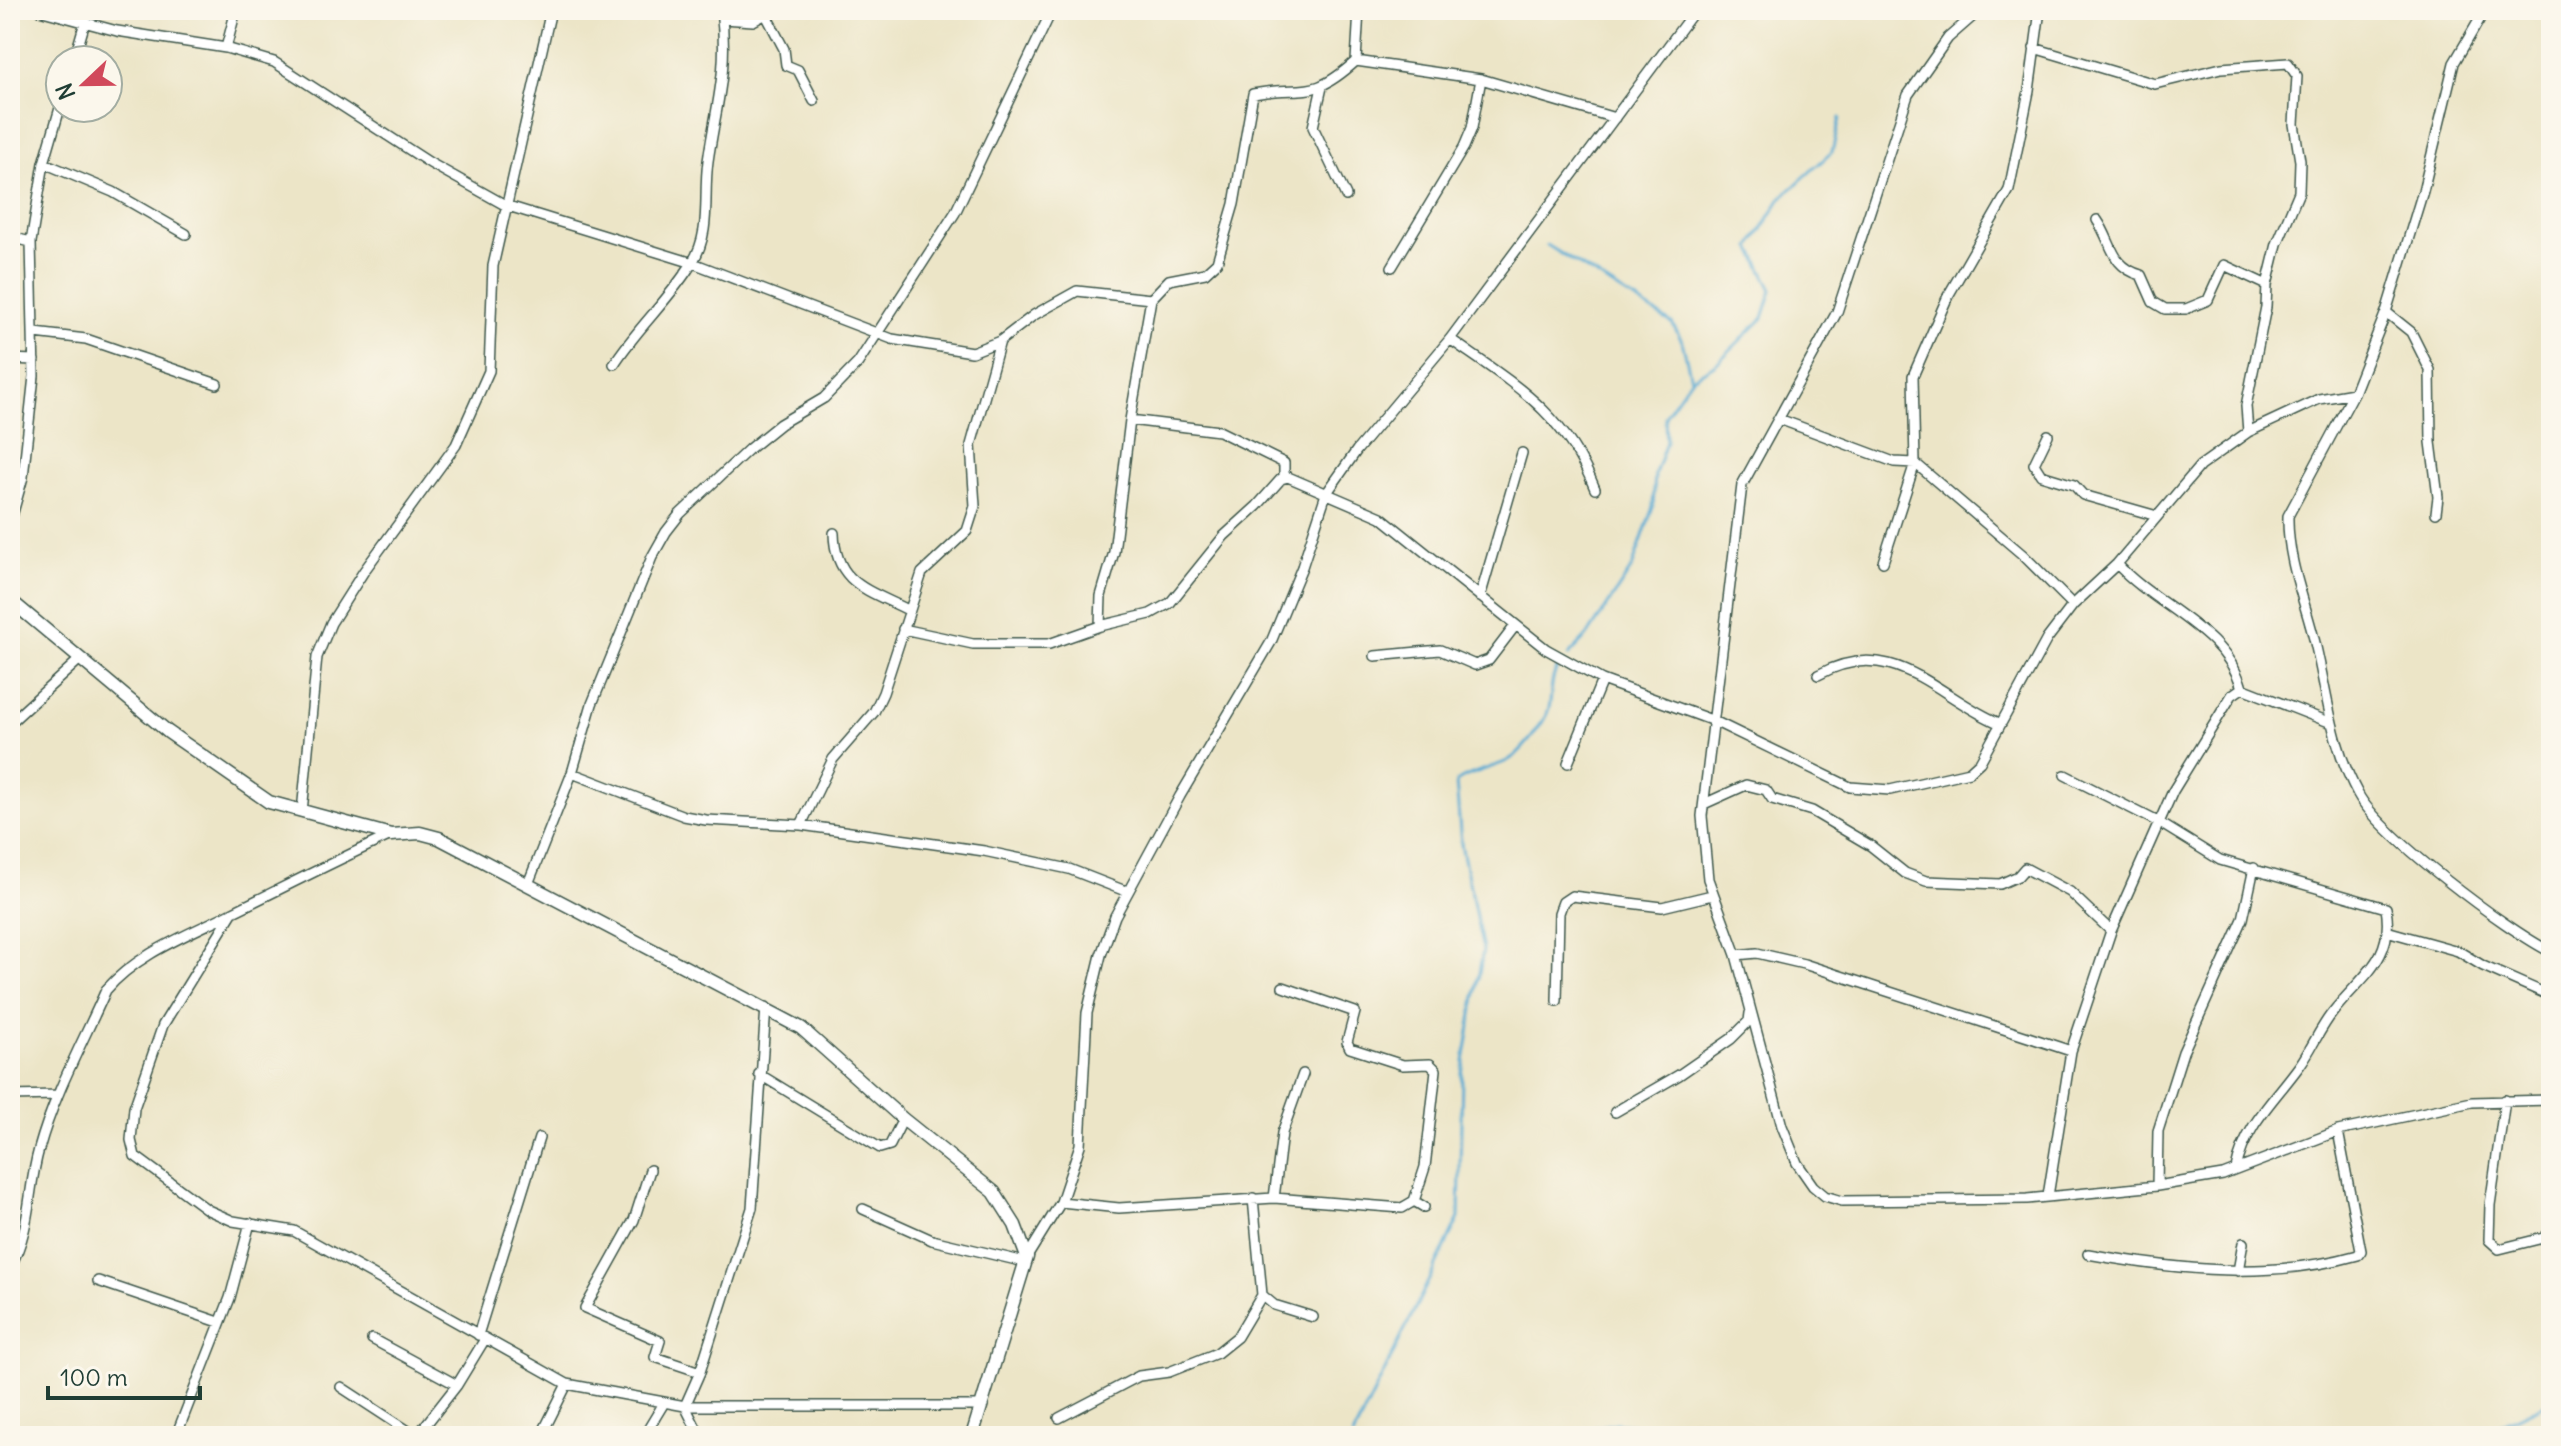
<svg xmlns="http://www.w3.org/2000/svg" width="2561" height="1446" viewBox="0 0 2561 1446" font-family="Delius,sans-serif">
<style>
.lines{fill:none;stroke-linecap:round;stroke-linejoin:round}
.stream{stroke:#58aad3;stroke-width:3}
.street-casing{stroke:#3e564a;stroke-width:12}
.secondary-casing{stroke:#3e564a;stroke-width:15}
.street{stroke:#fff;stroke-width:9}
.secondary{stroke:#fff;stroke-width:12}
</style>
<rect width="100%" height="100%" fill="#fbf7ec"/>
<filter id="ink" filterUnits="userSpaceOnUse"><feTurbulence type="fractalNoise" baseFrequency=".0125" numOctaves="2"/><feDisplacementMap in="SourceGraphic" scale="16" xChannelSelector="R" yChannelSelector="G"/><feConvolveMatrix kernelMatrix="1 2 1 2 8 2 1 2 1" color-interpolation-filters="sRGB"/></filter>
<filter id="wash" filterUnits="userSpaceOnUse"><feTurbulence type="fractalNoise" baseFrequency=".006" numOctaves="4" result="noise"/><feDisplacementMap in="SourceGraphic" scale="32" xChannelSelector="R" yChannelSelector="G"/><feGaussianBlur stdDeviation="1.8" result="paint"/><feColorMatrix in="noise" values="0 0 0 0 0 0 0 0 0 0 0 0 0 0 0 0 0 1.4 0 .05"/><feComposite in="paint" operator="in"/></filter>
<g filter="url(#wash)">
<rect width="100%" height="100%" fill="#ece5c7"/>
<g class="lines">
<!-- stream -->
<path class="stream" d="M1547 245 1672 323 1682 341 1691 379
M1568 656 1588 635 1632 568 1653 507 1655 474 1666 442 1665 416 1691 379 1716 364 1763 318 1772 290 1751 247 1781 198 1832 152 1840 118
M1353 1436 1459 1218 1462 1073 1483 950 1461 844 1456 782C1473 771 1490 769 1507 761 1521 754 1545 722 1549 708 1553 689 1549 676 1562 662
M1557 1436 1617 1423 1720 1436
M2489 1436 2503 1424 2551 1401"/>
</g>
</g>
<g filter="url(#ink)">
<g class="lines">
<defs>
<path id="street" d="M39 10 117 31 226 48 274 62 430 163 505 205 693 263 892 339 972 352 1000 341 1034 315 1077 291 1151 299
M1980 10 1948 38 1908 95 1837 312 1742 485 1702 816 1708 879 1736 955 1782 1126 1797 1163 1813 1186 1825 1196 1842 1201 2027 1199 2157 1186 2223 1175 2338 1131 2472 1102 2551 1100
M2485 10 2454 63 2423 191 2386 312 2354 393 2288 516C2287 562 2306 603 2316 647 2328 699 2332 746 2358 794 2380 835 2507 930 2551 952
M766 15 784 49 786 65 798 70 814 101
M723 19 753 21 768 13
M226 48 236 10
M2034 48 2155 84 2221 68 2288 63 2297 76 2294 124 2300 161 2299 192 2277 244 2267 285 2266 307 2246 406 2248 432
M74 60 85 22
M1356 61 1481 79 1615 118
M1322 87 1313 127 1346 196
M44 163 113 192 186 234
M2097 220C2113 243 2110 266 2141 275L2153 302 2165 309H2186L2208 300 2224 265 2267 285
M10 237 31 242
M1392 267 1464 147 1472 128 1481 79
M2386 312 2411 332 2430 370 2431 442 2438 497 2436 513
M35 333 86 339 217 384
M1450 339C1515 385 1564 412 1595 489
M10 359 34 360
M614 364C637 328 670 299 692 263 712 231 703 196 708 161 716 105 729 70 721 10
M1779 419 1894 462 1915 463 2023 555 2073 605
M1130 420 1219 431 1284 463V477
M2048 435 2034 464 2041 475 2074 485 2083 495 2157 516
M10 523 23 477 34 376 31 242 44 163 60 108
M834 533C835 584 869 590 908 610
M1883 562 1915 463 1913 376 1948 296 2009 190 2029 91 2040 10
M2117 564C2156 607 2225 629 2242 688
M1480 597 1522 453
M1100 626 1101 596 1114 552 1130 420 1151 299 1169 280 1205 273 1217 262 1234 204 1253 94C1305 84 1309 103 1356 61L1359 10
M903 629 973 644H1049L1100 626 1150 614 1170 603 1224 536 1257 506 1281 479 1288 477 1381 517 1546 649 1602 680 1714 721 1850 787 1890 790 1969 772 1980 762 2047 639 2073 605 2117 564 2200 466 2248 432 2319 399 2354 393
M1375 656 1440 650 1475 665 1489 660 1515 626
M1818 675C1893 633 1937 697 1999 723
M10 723 80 659
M1568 763 1602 680
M572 773 684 816 706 820 801 825 984 851 1069 869 1128 892
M2065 775 2160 823 2220 860 2386 908C2395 959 2361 976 2333 1012 2320 1028 2312 1048 2300 1065 2274 1101 2245 1125 2236 1169
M1704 804 1746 785 1766 790 1772 799 1812 811 1871 846 1905 873 1926 881 2000 884 2018 876 2025 868 2070 892 2111 931
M302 812 317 657 331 623 364 571 456 445 489 371 493 266 551 10
M801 825 833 759 874 712 883 693 922 573 967 531 975 506 971 445 1000 341
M528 884 572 773 592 704 652 557 666 532 680 514 749 449 780 424 824 398 858 363 955 213 1052 10
M232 913 163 1025 134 1108 131 1140 135 1156 208 1210 233 1221 294 1231 567 1384 685 1406H978
M2390 932 2458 951 2483 966 2551 996
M1736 955 1757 953 1804 964 2071 1051
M1283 987 1355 1012 1347 1042 1350 1048 1403 1065 1430 1064 1436 1070 1425 1167 1414 1201
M1557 1001 1559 913 1563 902 1572 896 1662 907 1712 895
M759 1074 880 1148 890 1145 903 1119
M10 1096 58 1095
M2505 1100 2490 1205 2489 1240 2499 1249 2543 1238 2551 1232
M1615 1112 1679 1075 1731 1039 1749 1021 1750 1013
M650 1170 634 1220 585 1308 660 1341 655 1357 700 1372
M2157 1186 2158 1131 2183 1052 2243 919 2254 868
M2048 1196 2071 1051 2111 931 2173 791 2232 695 2242 688 2329 722
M1274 1198 1282 1133 1303 1074
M1061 1202 1119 1208 1274 1198 1402 1208 1414 1201 1424 1207
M863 1209 932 1240 1025 1262
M2088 1254C2177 1270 2270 1280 2358 1255L2361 1251 2338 1131
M1027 1257 1061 1202 1080 1145 1087 1013 1101 955 1115 916 1180 796 1271 642 1302 567 1326 494 1357 450 1450 339 1695 10
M10 1267C32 1227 27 1191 39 1149 54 1094 83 1042 106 990 138 953 188 935 231 913 284 887 337 860 391 835
M2238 1271 2243 1243
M98 1281 219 1322
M1262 1295 1274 1305 1313 1317
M478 1335 539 1138
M372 1339 457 1385
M341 1387 416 1436
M1059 1418 1139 1376 1169 1372 1217 1353 1237 1337 1262 1295 1253 1198
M176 1436 230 1298 250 1223
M417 1436 457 1385 485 1339
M541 1436 567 1384
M644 1436 664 1403
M700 1436 685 1406 700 1372 752 1208 766 1007"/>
<path id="secondary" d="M10 600 168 732 269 802 391 835 420 833 439 838 801 1028 903 1119 994 1192 1015 1225 1027 1257 972 1436"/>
</defs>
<!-- street casing -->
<use href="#street" class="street-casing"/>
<!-- secondary casing -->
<use href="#secondary" class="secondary-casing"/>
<!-- street -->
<use href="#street" class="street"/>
<!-- secondary -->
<use href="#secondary" class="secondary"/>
</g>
</g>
<!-- margin -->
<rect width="2561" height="1446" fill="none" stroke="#fbf7ec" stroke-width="40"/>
<!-- north arrow -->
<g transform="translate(84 84) rotate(248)"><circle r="38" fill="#fbf7ec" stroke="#a3ada2" stroke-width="2"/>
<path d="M0-6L14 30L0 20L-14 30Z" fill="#d1495b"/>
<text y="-12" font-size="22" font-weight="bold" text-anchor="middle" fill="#1f3d34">N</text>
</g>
<!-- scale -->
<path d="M48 1386v12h152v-12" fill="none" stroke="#1f3d34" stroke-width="4"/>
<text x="60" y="1386" font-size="24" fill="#1f3d34" stroke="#fbf7ec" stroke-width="6" paint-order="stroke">100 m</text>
</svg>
